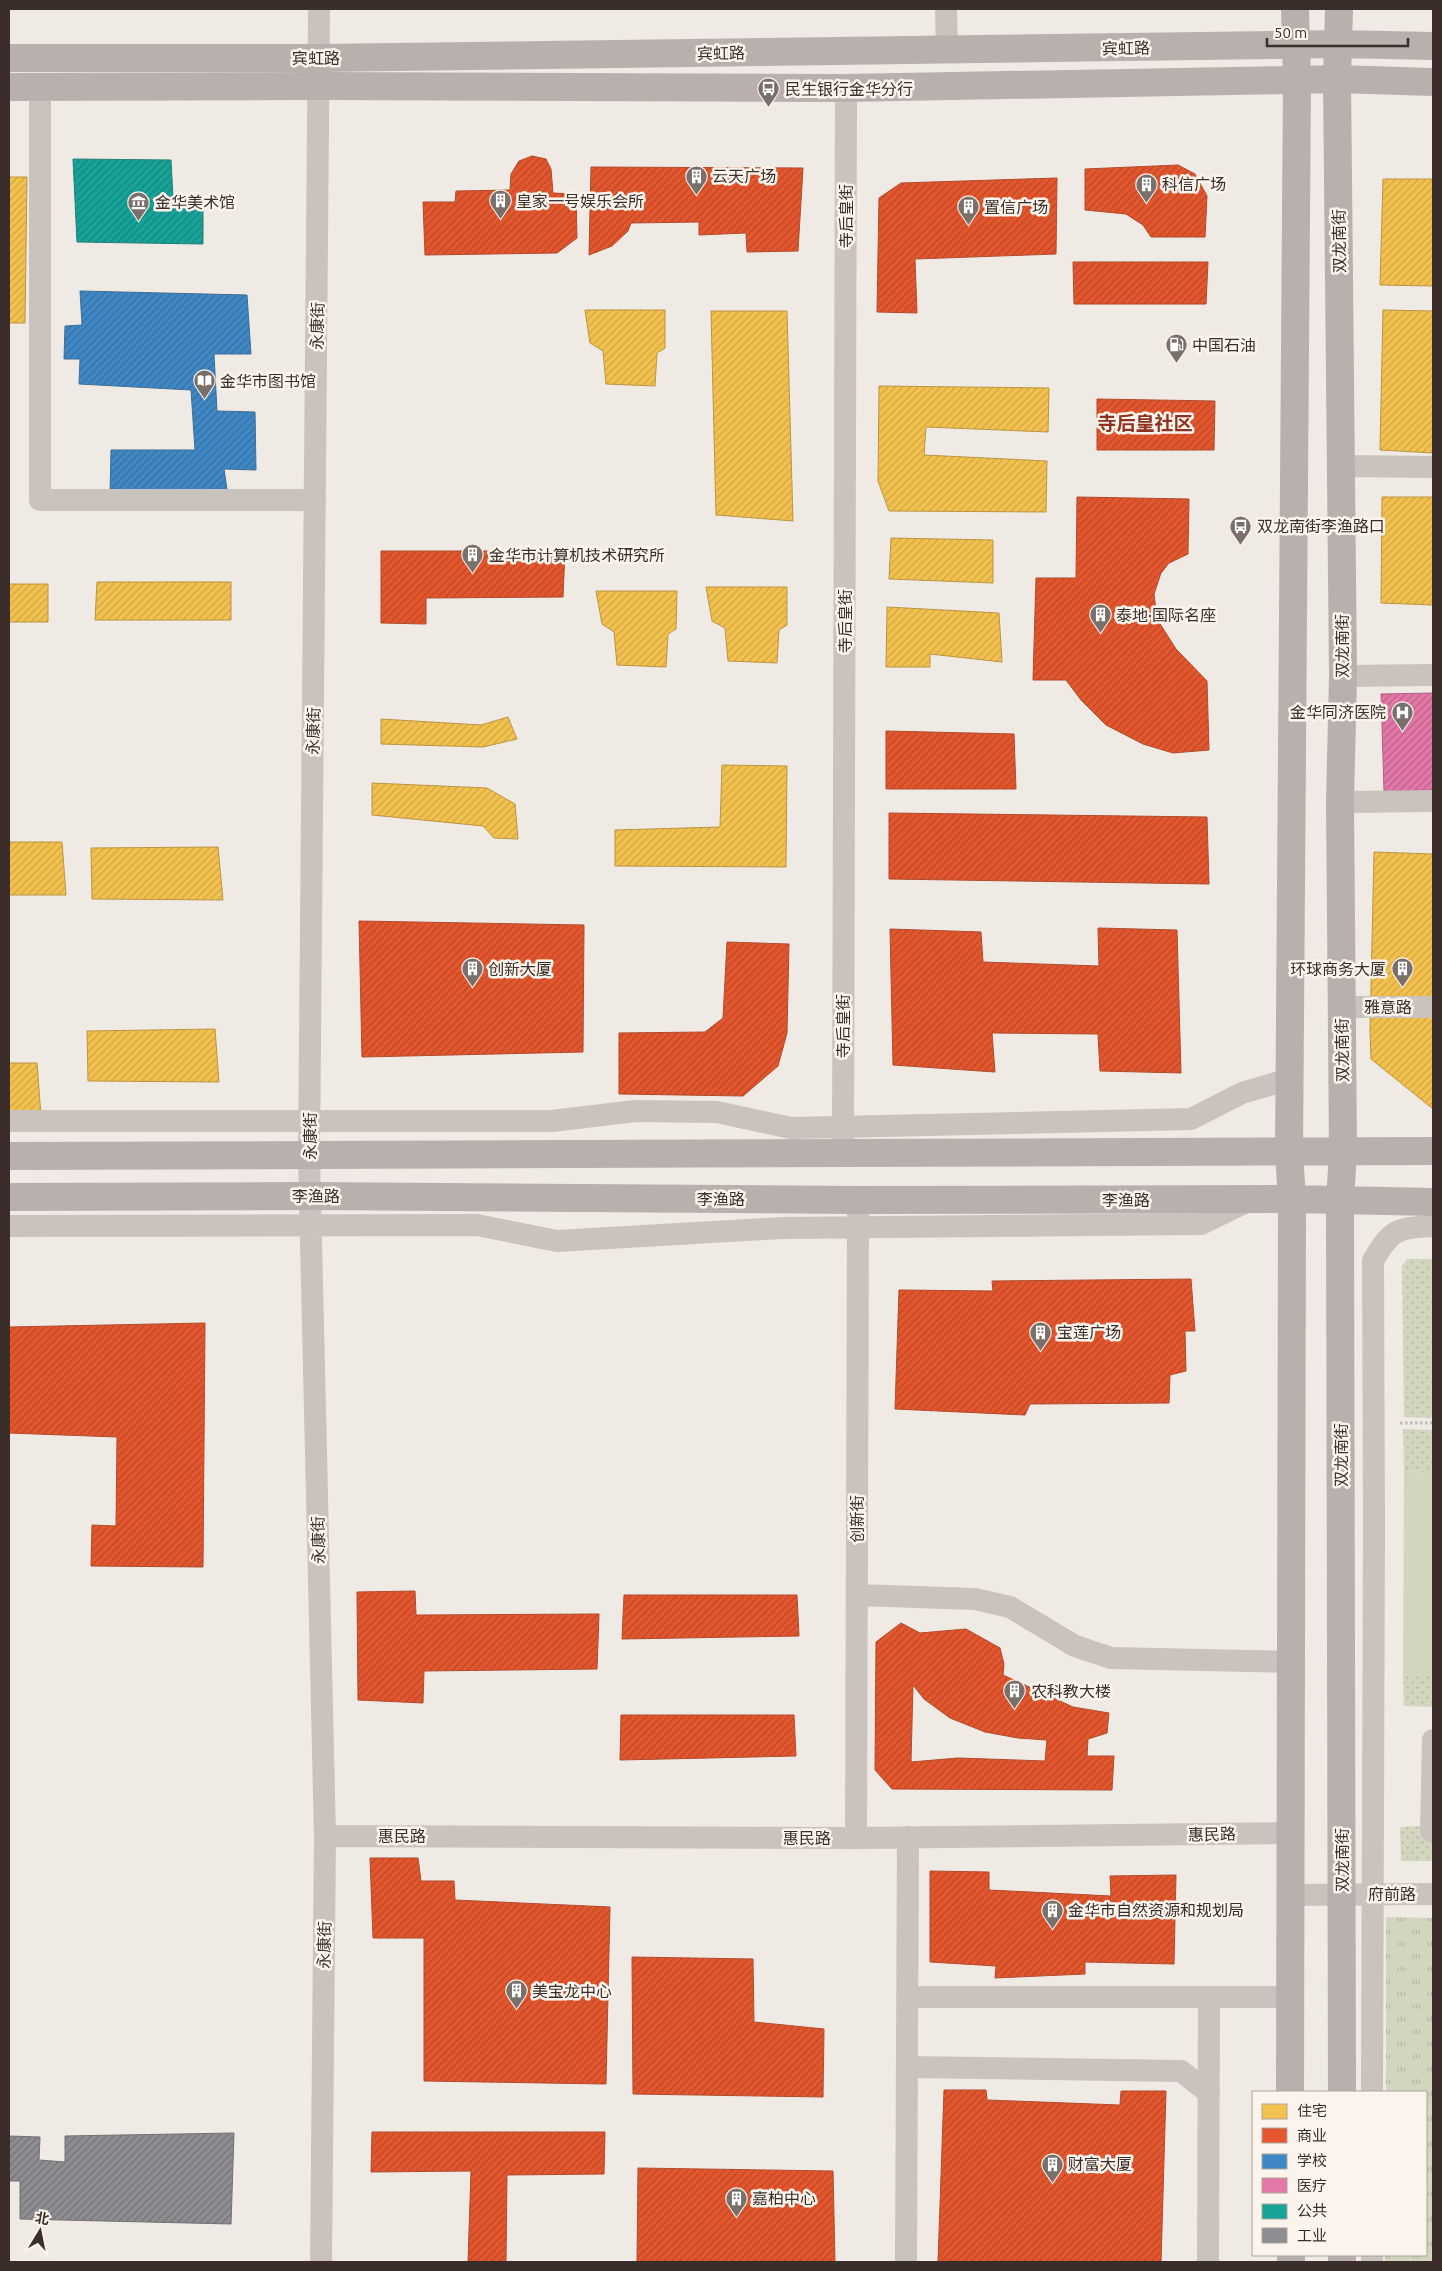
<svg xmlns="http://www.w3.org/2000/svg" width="1442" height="2271" viewBox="0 0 1442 2271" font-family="Ubuntu,'Noto Sans SC',sans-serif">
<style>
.grass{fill:url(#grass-dots)}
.park{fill:url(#park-tufts)}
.pitch{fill:#d3d6be}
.homes{fill:url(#homes-hatch);stroke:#bb9543}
.shops{fill:url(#shops-hatch);stroke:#b14b2d;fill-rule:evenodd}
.schools{fill:url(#schools-hatch);stroke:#3e6d96}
.health{fill:url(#health-hatch);stroke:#b16182}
.public{fill:url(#public-hatch);stroke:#228077}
.industry{fill:url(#industry-hatch);stroke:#747073}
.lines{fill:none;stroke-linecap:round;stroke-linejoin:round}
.path{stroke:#c2bab5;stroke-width:3;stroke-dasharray:2.5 2.5;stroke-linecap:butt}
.minor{stroke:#c9c2bd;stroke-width:22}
.major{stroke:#b8b0ac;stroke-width:28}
.labels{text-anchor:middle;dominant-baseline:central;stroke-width:5;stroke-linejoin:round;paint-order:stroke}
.street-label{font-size:16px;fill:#3b2e2a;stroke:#fbf4ed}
.poi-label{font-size:16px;fill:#3b2e2a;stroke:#fbf4ed;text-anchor:start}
.quarter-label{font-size:19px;font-weight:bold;fill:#8e321f;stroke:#fbf4ed}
</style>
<defs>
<pattern id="grass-dots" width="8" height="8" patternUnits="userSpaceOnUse" patternTransform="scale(1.25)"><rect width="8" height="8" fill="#d3d6be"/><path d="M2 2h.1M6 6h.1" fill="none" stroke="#b6b8a3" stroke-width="1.8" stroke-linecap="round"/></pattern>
<pattern id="park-tufts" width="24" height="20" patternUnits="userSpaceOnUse" patternTransform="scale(1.25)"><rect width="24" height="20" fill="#d3d6be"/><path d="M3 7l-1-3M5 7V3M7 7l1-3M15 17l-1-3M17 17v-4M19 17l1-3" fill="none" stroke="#b6b8a3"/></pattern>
<pattern id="homes-hatch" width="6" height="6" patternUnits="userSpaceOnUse" patternTransform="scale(1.25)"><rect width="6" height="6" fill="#f2c14e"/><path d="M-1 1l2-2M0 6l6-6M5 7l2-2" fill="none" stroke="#d0a644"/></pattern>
<pattern id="shops-hatch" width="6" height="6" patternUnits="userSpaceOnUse" patternTransform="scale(1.25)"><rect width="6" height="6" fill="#e4572e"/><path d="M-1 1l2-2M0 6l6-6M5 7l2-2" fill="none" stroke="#ba4827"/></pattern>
<pattern id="schools-hatch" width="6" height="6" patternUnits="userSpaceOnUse" patternTransform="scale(1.25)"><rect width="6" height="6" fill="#3f88c5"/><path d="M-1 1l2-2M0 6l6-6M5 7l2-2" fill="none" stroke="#3670a0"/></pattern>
<pattern id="health-hatch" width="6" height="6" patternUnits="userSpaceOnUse" patternTransform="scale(1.25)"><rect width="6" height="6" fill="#e377a8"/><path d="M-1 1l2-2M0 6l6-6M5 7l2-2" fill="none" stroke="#b96289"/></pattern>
<pattern id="public-hatch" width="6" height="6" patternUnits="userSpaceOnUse" patternTransform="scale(1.25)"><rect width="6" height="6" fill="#17a398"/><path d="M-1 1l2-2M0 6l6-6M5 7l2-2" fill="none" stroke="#16857c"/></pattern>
<pattern id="industry-hatch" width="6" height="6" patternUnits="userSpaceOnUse" patternTransform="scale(1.25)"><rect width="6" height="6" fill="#8d8d92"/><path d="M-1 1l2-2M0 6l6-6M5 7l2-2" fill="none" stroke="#747477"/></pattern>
</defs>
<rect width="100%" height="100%" fill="#f0eae4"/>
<!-- grass -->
<path class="grass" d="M1407 1259H1433V1418L1404 1417 1402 1266Z
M1403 1429 1433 1430V1473L1404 1471Z
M1403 1676H1433V1707L1404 1706Z
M1424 1826 1433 1838V1861H1401L1400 1827Z"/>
<!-- park -->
<path class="park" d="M1386 1917 1433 1918V2262H1385V2255H1426V2092H1386Z"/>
<!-- pitch -->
<path class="pitch" d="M1404 1471 1433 1473V1676H1403Z"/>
<!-- homes -->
<path class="homes" d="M9 177H27L25 323H9Z
M1383 179H1433V286L1380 285Z
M585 310H665V348L657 353 655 386 606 384 603 351 590 343Z
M1383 310 1433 311V453L1380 450Z
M711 311H787L793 521 716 515Z
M879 386 1049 388 1048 432 926 427 924 455 1047 461 1046 512 889 511 878 481Z
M1382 497H1433V605L1381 603Z
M891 538 993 540V583L889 579Z
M97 582H231V620H95Z
M9 584H48V622H9Z
M706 587H787V625L779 630 777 663 728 661 725 628 712 621Z
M596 591H677L676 629 668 634 666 667 617 665 614 632 602 624Z
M887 607 999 613 1002 662 930 654V667H886Z
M508 717 517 739 483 747 381 744V719L481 725Z
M722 765 787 766 786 867 615 866V830L720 827Z
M372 783 487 788 515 804 518 839 494 838 483 826 372 815Z
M9 842H62L66 895H9Z
M218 847 223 900 92 899 91 848Z
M1374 852 1433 854V1109L1371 1059 1370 1031Z
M215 1029 219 1082 88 1081 87 1031Z
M9 1063H37L41 1116 9 1115Z"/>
<!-- shops -->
<path class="shops" d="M532 156 546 159 551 169 553 193 576 194 577 238 557 253 425 255 423 202H455L456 191 510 190 511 174 519 161Z
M1178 165 1195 174 1207 196 1205 237H1151L1143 225 1126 214 1085 210V169Z
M591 167 803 168 798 251 747 252 746 233 699 235V222L631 223 628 231 612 246 589 255Z
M1057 178 1056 254 915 259 917 313 877 312 879 198 901 183Z
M1073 262H1208L1206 304H1074Z
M1097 399 1215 401 1214 450H1097Z
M1077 497 1189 499 1188 554 1169 563 1161 573 1154 594 1157 619 1176 649 1207 681 1209 750 1173 753 1143 744 1106 725 1081 700 1066 680H1033L1036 578H1076Z
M381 551H565L563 597 426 598V624L381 623Z
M886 731 1014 734 1016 789H886Z
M889 813 1207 817 1209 884 889 879Z
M359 921 584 925 583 1052 362 1057Z
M1098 928 1177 930 1181 1073 1100 1071 1098 1034 992 1033 995 1072 893 1065 890 929 981 932 983 962 1099 966Z
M727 942 789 944 787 1033 778 1066 743 1096 619 1094V1033L705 1032 723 1018Z
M1191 1279 1195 1331H1185L1186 1371 1170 1375 1169 1403 1030 1404 1025 1415 895 1409 899 1290 993 1291 992 1281Z
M205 1323 203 1567 91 1566 92 1525 116 1526 117 1437 9 1433V1327Z
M415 1591 416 1615 599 1614 597 1669 424 1671 423 1703 358 1700 357 1592Z
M624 1595H797L799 1636 622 1639Z
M901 1623 920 1633 966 1629 1000 1648 1004 1664 1003 1675 1073 1707 1109 1713 1107 1733 1088 1739 1087 1756H1114L1112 1790 892 1789 875 1770 876 1642ZM913 1685 924 1699 950 1718 985 1732 1018 1738 1047 1740 1045 1761 958 1758 911 1762Z
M621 1715H794L796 1756 620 1760Z
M370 1858H418L421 1881H454L455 1900 610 1907 606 2084 424 2081V1938H373Z
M930 1871 989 1872V1890L1111 1896 1110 1876 1176 1875 1174 1964 1085 1962V1974L995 1978 996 1966 930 1962Z
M632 1957 753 1959 754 2022 824 2029 823 2097 633 2094Z
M944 2090H986L987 2100 1120 2105 1121 2091H1166L1161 2262H938Z
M372 2132H605L604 2174 507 2175 506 2262H468L471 2171 371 2172Z
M638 2168 833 2171 835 2262H637Z"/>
<!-- schools -->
<path class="schools" d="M80 291 247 295 251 354H214L217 411 255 412 256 470 224 469 228 496 110 494 111 450H195L191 390 79 384 80 359H64L65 326 82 325Z"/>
<!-- health -->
<path class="health" d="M1433 693V790L1384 791 1381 694Z"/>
<!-- public -->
<path class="public" d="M73 159 171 160 173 198 203 200V244L77 242Z"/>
<!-- industry -->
<path class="industry" d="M234 2133 231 2224 20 2219V2181H9V2136L40 2137 39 2160 65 2162V2136Z"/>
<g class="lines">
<!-- path -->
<path class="path" d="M1400 1423H1433"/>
<!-- minor -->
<path class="minor" d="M319 9 309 1156 325 1836 321 2262
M946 9 947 50
M40 88V500H315
M1341 466 1433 467
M1343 676 1433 675
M1340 802 1433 801
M1342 1007H1433
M9 1121H552L635 1111 717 1112 791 1128 1191 1119 1242 1093 1290 1079
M843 1141 846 88
M9 1226 477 1225 557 1241 782 1228 1201 1224 1250 1200
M857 1595 975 1599 1010 1607 1075 1646 1111 1658 1290 1662
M1433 1740 1431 1831H1433
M325 1836 856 1838 1289 1833
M856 1838 858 1214
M1290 1895 1433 1894
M907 1997H1290
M907 2067 1181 2071 1209 2093
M1372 2092 1374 1525 1373 1261C1391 1229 1397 1228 1433 1226
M1372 2255V2262
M906 2262 908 1837
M1208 2262 1209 1997"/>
<!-- major -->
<path class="major" d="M1339 9 1337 79 1343 676 1340 802 1343 1151 1340 1202 1342 2092
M9 58H319L1339 44 1433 46
M9 87 319 86 846 88 1337 79 1433 82
M9 1156 1433 1151
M9 1197 311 1196 858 1200 1292 1199 1433 1202
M1290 2092 1292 1199 1289 1153 1297 80 1295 9
M1291 2255V2262
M1342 2262V2255"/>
</g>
<!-- icons -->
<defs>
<symbol id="bus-pin" viewBox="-11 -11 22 30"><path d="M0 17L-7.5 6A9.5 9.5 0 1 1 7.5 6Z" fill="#7a706b" stroke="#fbf4ed"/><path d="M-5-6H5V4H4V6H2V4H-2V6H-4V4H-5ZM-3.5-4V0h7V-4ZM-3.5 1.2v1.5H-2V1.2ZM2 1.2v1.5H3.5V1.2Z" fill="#fff"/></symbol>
<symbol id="building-pin" viewBox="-11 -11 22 30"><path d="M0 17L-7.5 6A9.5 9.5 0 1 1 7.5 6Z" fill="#7a706b" stroke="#fbf4ed"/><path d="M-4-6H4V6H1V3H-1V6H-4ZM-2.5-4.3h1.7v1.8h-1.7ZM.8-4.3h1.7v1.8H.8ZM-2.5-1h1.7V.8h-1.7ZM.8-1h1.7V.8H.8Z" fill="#fff"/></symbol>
<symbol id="museum-pin" viewBox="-11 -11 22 30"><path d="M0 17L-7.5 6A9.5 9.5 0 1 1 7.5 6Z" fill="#7a706b" stroke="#fbf4ed"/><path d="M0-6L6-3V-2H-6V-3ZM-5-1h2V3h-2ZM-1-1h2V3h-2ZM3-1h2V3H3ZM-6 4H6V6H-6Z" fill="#fff"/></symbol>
<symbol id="fuel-pin" viewBox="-11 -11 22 30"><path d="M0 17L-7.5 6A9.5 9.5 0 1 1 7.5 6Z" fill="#7a706b" stroke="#fbf4ed"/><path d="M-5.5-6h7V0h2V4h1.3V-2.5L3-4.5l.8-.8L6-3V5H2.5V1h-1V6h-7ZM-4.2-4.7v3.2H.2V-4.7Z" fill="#fff"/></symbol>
<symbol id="library-pin" viewBox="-11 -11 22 30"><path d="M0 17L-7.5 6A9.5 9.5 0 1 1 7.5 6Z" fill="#7a706b" stroke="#fbf4ed"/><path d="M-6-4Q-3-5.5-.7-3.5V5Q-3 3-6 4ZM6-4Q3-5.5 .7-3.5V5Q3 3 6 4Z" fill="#fff"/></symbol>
<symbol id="hospital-pin" viewBox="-11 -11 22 30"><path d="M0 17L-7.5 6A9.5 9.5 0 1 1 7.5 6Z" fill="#7a706b" stroke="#fbf4ed"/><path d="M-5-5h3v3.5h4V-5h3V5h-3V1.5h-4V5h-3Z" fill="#fff"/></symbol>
</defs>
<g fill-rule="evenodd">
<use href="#bus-pin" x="756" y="76" width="25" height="34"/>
<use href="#building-pin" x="684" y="164" width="25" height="34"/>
<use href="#building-pin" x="1134" y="172" width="25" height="34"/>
<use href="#building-pin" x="488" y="188" width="25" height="34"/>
<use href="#museum-pin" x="126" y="190" width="25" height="34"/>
<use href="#building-pin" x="956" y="194" width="25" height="34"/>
<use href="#fuel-pin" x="1164" y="332" width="25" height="34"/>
<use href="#library-pin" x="192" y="368" width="25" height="34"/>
<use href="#bus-pin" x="1228" y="514" width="25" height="34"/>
<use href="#building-pin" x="460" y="542" width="25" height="34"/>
<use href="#building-pin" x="1088" y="602" width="25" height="34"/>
<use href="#hospital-pin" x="1390" y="700" width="25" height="34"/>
<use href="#building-pin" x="460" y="956" width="25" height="34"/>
<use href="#building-pin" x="1390" y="956" width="25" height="34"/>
<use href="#building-pin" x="1028" y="1320" width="25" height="34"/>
<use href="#building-pin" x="1002" y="1678" width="25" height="34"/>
<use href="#building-pin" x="1040" y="1898" width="25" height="34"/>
<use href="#building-pin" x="504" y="1978" width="25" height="34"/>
<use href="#building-pin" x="1040" y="2152" width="25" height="34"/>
<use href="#building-pin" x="724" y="2186" width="25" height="34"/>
</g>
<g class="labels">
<!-- street labels -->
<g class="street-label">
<text transform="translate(1126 48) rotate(-1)">宾虹路</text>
<text transform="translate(721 53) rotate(-1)">宾虹路</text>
<text x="316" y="58">宾虹路</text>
<text transform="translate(846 216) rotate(-90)">寺后皇街</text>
<text transform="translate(1339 241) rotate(-91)">双龙南街</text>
<text transform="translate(317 326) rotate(-89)">永康街</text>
<text transform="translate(845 621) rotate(-90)">寺后皇街</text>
<text transform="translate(1342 646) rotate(-90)">双龙南街</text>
<text transform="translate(313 731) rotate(-89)">永康街</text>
<text x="1388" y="1007">雅意路</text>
<text transform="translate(843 1026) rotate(-90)">寺后皇街</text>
<text transform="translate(1342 1050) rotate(-91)">双龙南街</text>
<text transform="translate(310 1136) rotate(-90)">永康街</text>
<text x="316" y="1196">李渔路</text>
<text x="721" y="1199">李渔路</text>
<text x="1126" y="1200">李渔路</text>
<text transform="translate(1341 1455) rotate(-90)">双龙南街</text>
<text transform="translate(857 1519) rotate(-90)">创新街</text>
<text transform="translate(318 1540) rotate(-91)">永康街</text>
<text transform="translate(1212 1834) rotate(-1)">惠民路</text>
<text x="402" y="1836">惠民路</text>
<text x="807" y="1838">惠民路</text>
<text transform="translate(1342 1860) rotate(-90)">双龙南街</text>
<text x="1392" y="1894">府前路</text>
<text transform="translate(324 1945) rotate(-89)">永康街</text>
</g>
<!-- poi labels -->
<g class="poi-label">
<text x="785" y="89">民生银行金华分行</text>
<text x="712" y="176">云天广场</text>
<text x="1162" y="184">科信广场</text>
<text x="516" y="201">皇家一号娱乐会所</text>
<text x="155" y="202">金华美术馆</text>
<text x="984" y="207">置信广场</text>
<text x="1192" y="345">中国石油</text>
<text x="220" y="381">金华市图书馆</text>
<text x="1257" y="526">双龙南街李渔路口</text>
<text x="489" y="555">金华市计算机技术研究所</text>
<text x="1116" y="615">泰地·国际名座</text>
<text x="1386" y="712" text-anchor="end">金华同济医院</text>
<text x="488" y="969">创新大厦</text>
<text x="1386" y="969" text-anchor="end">环球商务大厦</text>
<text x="1057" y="1332">宝莲广场</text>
<text x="1031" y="1691">农科教大楼</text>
<text x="1068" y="1910">金华市自然资源和规划局</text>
<text x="532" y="1991">美宝龙中心</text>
<text x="1068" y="2164">财富大厦</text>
<text x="752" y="2198">嘉柏中心</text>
</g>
<!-- quarter labels -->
<g class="quarter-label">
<text x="1145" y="423">寺后皇社区</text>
</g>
</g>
<!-- border -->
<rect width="1442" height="2271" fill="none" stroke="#3b2e2a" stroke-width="20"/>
<!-- legend -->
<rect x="1252" y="2091" width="175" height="165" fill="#fbf4ed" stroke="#aea59f"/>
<rect x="1262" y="2104" width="25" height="15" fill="#f2c14e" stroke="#aea59f"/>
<text x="1297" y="2116" font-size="15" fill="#3b2e2a">住宅</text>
<rect x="1262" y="2128" width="25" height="15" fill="#e4572e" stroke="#aea59f"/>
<text x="1297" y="2141" font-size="15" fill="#3b2e2a">商业</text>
<rect x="1262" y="2154" width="25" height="15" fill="#3f88c5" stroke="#aea59f"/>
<text x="1297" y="2166" font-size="15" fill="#3b2e2a">学校</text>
<rect x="1262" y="2178" width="25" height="15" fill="#e377a8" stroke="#aea59f"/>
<text x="1297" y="2191" font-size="15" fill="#3b2e2a">医疗</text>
<rect x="1262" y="2204" width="25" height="15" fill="#17a398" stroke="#aea59f"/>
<text x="1297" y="2216" font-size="15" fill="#3b2e2a">公共</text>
<rect x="1262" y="2228" width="25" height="15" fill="#8d8d92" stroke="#aea59f"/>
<text x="1297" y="2241" font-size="15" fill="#3b2e2a">工业</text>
<!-- north arrow -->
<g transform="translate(40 2231) rotate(10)" stroke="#fbf4ed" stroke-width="4" paint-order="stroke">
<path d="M0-4L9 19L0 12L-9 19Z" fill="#3b2e2a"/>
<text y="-8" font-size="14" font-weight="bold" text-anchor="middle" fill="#3b2e2a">北</text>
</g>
<!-- scale -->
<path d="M1267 38v8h141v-8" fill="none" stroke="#3b2e2a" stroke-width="2.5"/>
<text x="1274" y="38" font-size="15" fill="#3b2e2a" stroke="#fbf4ed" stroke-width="4" paint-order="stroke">50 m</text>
</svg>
